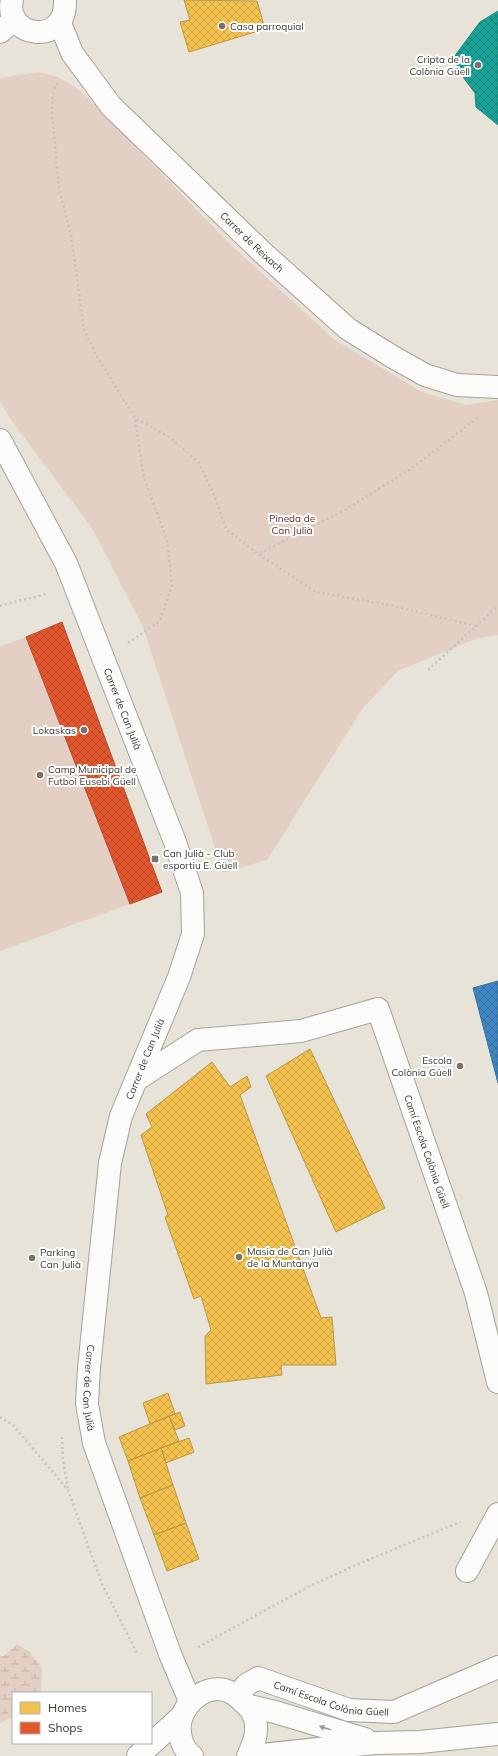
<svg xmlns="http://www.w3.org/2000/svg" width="498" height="1756" viewBox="0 0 498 1756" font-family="Mulish,sans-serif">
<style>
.wetland{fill:url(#wetland-marsh)}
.park{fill:#e4cfc5}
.homes{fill:url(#homes-cross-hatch);stroke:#bb9845}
.shops{fill:url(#shops-cross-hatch);stroke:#b14d2f}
.schools{fill:url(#schools-cross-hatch);stroke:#3e7098}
.public{fill:url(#public-cross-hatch);stroke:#228379}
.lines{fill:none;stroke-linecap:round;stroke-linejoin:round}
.minor-casing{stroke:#a5a29a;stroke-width:24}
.path{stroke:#c5c2bf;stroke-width:2.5;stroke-dasharray:2 3;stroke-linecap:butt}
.minor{stroke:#fcfbf9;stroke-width:22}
.oneway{fill:#9b9994}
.poi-dot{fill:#77736b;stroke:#fff;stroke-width:1.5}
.labels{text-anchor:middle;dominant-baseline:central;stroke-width:4;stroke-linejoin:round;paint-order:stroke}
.poi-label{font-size:10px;fill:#3a3730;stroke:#fff;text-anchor:start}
.street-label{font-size:10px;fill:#3a3730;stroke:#fff}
.park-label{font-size:10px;fill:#5c2c1e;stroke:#fff}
</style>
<defs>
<pattern id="wetland-marsh" width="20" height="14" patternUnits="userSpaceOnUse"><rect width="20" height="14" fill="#e4cfc5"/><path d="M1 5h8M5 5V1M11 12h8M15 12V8" fill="none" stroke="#c4b2aa"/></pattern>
<pattern id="homes-cross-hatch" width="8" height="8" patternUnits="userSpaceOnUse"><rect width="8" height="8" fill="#f2c14e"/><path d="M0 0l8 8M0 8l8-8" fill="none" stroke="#d0a644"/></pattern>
<pattern id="shops-cross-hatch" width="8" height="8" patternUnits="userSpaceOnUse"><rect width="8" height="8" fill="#e4572e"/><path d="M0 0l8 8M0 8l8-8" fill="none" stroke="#ba4928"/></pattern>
<pattern id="schools-cross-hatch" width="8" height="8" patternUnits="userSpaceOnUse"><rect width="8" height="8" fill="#3f88c5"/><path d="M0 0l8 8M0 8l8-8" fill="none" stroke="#3670a0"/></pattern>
<pattern id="public-cross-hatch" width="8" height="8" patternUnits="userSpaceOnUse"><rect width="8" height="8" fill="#17a398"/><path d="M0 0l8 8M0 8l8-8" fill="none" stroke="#16867c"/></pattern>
</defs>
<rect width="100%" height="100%" fill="#e8e3d9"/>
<!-- wetland -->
<path class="wetland" d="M17 1644 30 1652 42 1668 41 1691 40 1693H13V1717L0 1723V1656H4Z"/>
<!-- park -->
<path class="park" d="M38 72 58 77 81 91 229 243 335 340 422 392 466 405 498 400V635L478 638 398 671 363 708 267 860 223 873 143 627 92 528 14 424 0 402V78Z
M26 637 130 904 0 951V646Z"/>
<!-- homes -->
<path class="homes" d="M184 0 257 1 265 29 189 52 180 22 190 20Z
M310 1049 385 1208 336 1232 266 1076Z
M212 1062 230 1087 247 1076 251 1087 240 1095 321 1318 332 1317 336 1365H281L282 1375 206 1384 205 1336 211 1330 201 1296 194 1299 165 1217 168 1215 141 1135 152 1127 146 1114Z
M168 1393 175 1414 150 1424 143 1403Z
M180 1412 185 1426 175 1430 169 1416Z
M169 1416 179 1441 128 1461 119 1437Z
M189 1438 194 1452 166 1463 161 1448Z
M161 1448 173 1485 140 1498 128 1461Z
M173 1485 186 1523 154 1535 140 1498Z
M186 1523 199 1559 167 1571 154 1535Z"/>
<!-- shops -->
<path class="shops" d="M62 622 162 892 130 904 26 637Z"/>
<!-- schools -->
<path class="schools" d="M498 981V1083L473 988Z"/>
<!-- public -->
<path class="public" d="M498 11V125L476 107 475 93 460 73 454 57 480 22Z"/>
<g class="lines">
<defs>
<g id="minor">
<path d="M12 0C3 37 67 48 65 0"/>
<path id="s1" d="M60 23 72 53 111 106 262 252 348 329 393 357 425 375 457 385 498 387"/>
<path d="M0 32 15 19"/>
<path id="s2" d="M0 440 66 563 175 842 192 893 193 934 179 977 121 1116 110 1163 89 1368 87 1404 94 1443 170 1654 190 1701"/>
<path id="s3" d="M136 1080 198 1040 301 1031 378 1009 476 1293 498 1382"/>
<path d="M467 1571 498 1514"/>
<path id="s4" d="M238 1697 246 1685 258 1678 349 1710 394 1712 498 1667"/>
<path d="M249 1706 275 1712 365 1739"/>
<path d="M138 1756 181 1717"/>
<path d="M192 1756C184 1750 181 1742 180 1733 176 1707 207 1679 232 1693 236 1695 239 1698 242 1701 251 1708 257 1718 256 1730 256 1739 252 1747 248 1756"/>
<path d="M251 1756 375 1743 420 1742 498 1734"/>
</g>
</defs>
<!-- minor casing -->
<use href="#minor" class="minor-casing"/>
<!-- path -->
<path class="path" d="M58 83 53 92 52 113 59 189 71 235 84 329 95 353 135 418 171 438 199 463 215 497 226 529 258 554
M0 606C16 600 32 599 47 593
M476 626 389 605 316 592 258 554 343 511 409 470 480 416
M128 643 160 621 172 586 167 540 144 478 135 418
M428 670 498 606
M0 1417 13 1425 68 1490 102 1584 137 1653
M62 1437 63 1460 68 1489
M198 1647 308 1587 356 1565 460 1522"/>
<!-- minor -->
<use href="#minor" class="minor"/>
</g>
<!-- one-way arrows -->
<defs><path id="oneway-solid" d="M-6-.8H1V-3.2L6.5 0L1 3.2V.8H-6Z"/></defs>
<use class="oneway" href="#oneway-solid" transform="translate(325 1728) rotate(-163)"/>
<!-- markers -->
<g class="poi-dot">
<circle cx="222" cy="26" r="4"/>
<circle cx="478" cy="65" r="4"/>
<circle cx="84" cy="730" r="4"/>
<circle cx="40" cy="775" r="4"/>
<rect x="151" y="855" width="8" height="8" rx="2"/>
<circle cx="460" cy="1066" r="4"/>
<circle cx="239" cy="1257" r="4"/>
<circle cx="32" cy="1258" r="4"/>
</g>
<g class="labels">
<!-- poi labels -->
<g class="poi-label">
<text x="230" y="26">Casa parroquial</text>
<text x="470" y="59" text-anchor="end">Cripta de la<tspan x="470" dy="12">Colònia Güell</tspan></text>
<text x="76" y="730" text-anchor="end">Lokaskas</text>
<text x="48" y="769">Camp Municipal de<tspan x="48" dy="12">Futbol Eusebi Güell</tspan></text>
<text x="163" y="853">Can Julià - Club<tspan x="163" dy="12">esportiu E. Güell</tspan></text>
<text x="452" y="1060" text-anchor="end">Escola<tspan x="452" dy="12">Colònia Güell</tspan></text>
<text x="247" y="1251">Masia de Can Julià<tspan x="247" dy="12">de la Muntanya</tspan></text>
<text x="40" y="1252">Parking<tspan x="40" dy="12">Can Julià</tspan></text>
</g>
<!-- street labels -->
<g class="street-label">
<text stroke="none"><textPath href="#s1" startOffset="294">Carrer de Reixach</textPath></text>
<text stroke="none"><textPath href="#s2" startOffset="296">Carrer de Can Julià</textPath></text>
<text transform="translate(145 1059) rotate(-68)">Carrer de Can Julià</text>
<text stroke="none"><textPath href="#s3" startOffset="408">Camí Escola Colònia Güell</textPath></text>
<text stroke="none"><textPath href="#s2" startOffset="1004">Carrer de Can Julià</textPath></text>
<text stroke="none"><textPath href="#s4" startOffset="105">Camí Escola Colònia Güell</textPath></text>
</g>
<!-- park labels -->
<g class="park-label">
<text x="292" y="518">Pineda de<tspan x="292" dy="12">Can Julià</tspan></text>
</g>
</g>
<!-- legend -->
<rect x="12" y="1692" width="140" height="52" fill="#ffffff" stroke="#b0afac"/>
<rect x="20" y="1702" width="20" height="12" fill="#f2c14e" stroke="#b0afac"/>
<text x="48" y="1712" font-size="12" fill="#3a3730">Homes</text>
<rect x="20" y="1722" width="20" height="12" fill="#e4572e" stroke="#b0afac"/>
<text x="48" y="1732" font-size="12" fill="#3a3730">Shops</text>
</svg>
